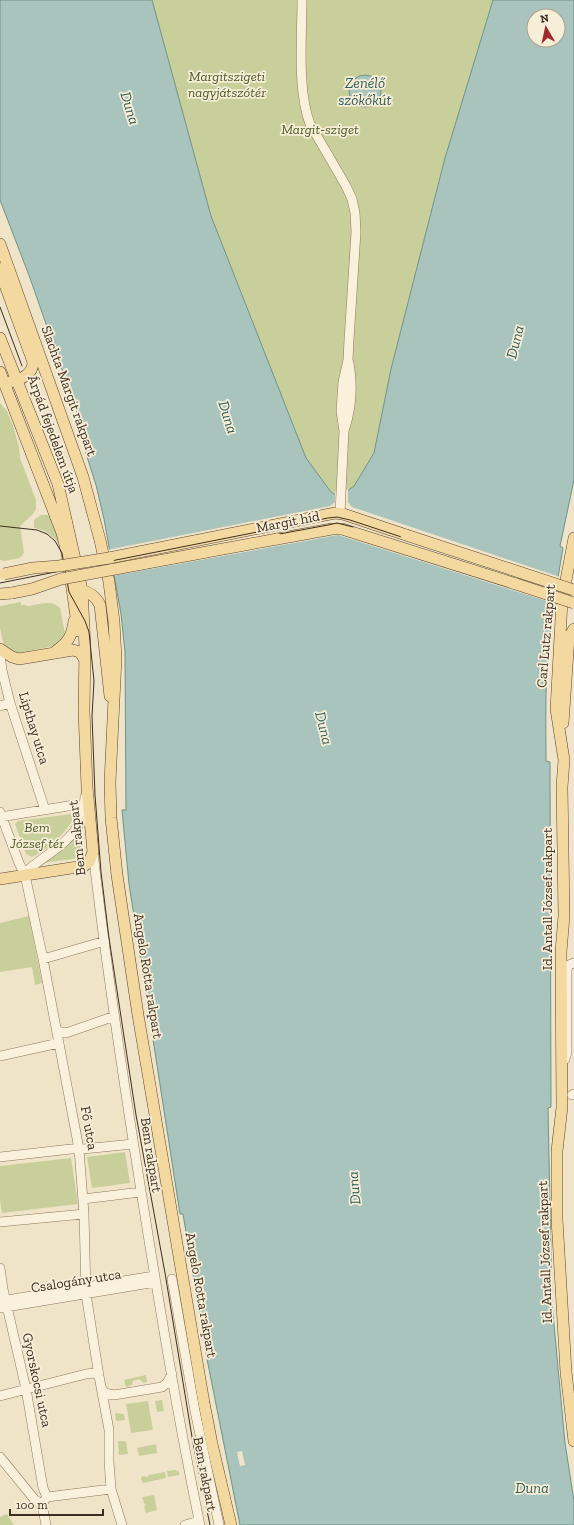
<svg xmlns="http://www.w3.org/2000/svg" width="574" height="1525" viewBox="0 0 574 1525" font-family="'Zilla Slab',serif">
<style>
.green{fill:#c9cf9b}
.water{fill:#a9c4bc;stroke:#6f938a;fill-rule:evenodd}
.pier{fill:#f0e4c8}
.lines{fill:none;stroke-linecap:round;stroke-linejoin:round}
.minor-casing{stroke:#8d765c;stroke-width:10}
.major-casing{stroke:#5b4430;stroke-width:12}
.minor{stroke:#faf1dc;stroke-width:9}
.major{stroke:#f3d9a0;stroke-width:11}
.tram{stroke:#3d2e20;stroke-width:1}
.major-bridge-casing{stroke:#5b4430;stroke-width:12;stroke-linecap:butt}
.major-bridge{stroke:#f3d9a0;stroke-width:11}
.labels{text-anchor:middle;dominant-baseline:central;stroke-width:3.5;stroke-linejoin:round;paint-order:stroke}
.park-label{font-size:14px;font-style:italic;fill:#4d5a26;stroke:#f7eed8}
.street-label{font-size:14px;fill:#3d2e20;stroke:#f7eed8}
.water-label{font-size:15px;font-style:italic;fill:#2f5d5a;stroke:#f7eed8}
</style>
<rect width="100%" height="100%" fill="#f0e4c8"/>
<!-- green -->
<path class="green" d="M152 0H493L445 158 391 369 374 453 354 486 339 497 331 492 306 458 211 216Z
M0 403 7 411 13 426 19 447 20 458 36 500V509L33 514 20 526 24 553 20 558 4 561 0 560Z
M41 515H50L58 537 61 547C54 536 46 530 34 528V520Z
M21 602V605H26L27 606C39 605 51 599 60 608L66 638 59 645 18 653 14 652 4 645 2 638 0 628V606Z
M71 814 73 820C61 837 51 848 32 857L26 854 15 824 18 821Z
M80 828 82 831V856L80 858 43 863Z
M29 916 42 983 35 985 32 967 0 972V923Z
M125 1152 130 1183 92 1188 87 1157Z
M71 1158 78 1204 2 1213 0 1201V1166Z
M146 1375 147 1382 143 1383 140 1379 133 1381 132 1385 126 1387 124 1380Z
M162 1400 164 1411 157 1412 155 1401Z
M148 1401 153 1430 131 1433 126 1404Z
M115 1413 124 1414 125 1420 116 1421Z
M118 1441H126L128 1454 119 1455Z
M156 1444 157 1453 139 1456 137 1448Z
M176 1470 179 1472V1475L168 1477 167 1471Z
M165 1472 166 1478 143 1483 141 1480 142 1476 147 1477 149 1475Z
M154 1495 157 1510 146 1513 144 1507 146 1505 144 1503 142 1497Z
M7 1514 14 1525H0V1517Z"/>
<!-- water -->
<path class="water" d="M0 0H152L211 216 306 458 331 492 339 497 354 486 374 453 391 369 445 158 493 0H574V480L560 546 563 548C557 583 551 618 548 654 545 690 546 726 546 761L550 762 551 1107 548 1108 552 1303 565 1443 574 1501V1525H240L207 1359 183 1214H180L129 884 122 810H126L125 652 121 614 104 519 96 485 80 435 83 433V427L76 410 30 278 0 200ZM534 16H558V40H534Z
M349 91a16 16 0 1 1 32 0a16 16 0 1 1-32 0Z"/>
<!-- pier -->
<path class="pier" d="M348 489V502L352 507 560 577 556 604 338 535 112 576 107 550 330 506 335 502V492L339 495Z
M242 1451 245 1465 240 1466 237 1452Z"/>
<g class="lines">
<defs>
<path id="minor" d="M302 0C302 37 297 90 310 124L346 186 352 199 355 213 356 232 349 340 348 360 343 382 341 411 344 431 340 513
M344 431C351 410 353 385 349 363
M0 654 2 670 10 703 45 810
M0 706 10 703
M0 812 19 863 25 875 43 959 79 1149 84 1214 86 1294 99 1376 109 1430V1461L111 1489 122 1525
M0 817 74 805 84 807 87 812
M93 852C106 965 123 1078 141 1191 159 1303 177 1414 200 1525
M25 875 28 870C45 855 70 843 80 822 84 815 84 805 85 797
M43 959 105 941
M57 1031 66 1033 115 1016
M0 1056 59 1043
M562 1062 565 1059 567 1052V968L569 965 574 963
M572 1095 574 1094
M0 1157 71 1149H83L133 1144
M83 1199 141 1192
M0 1222 84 1214
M0 1268 3 1289 26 1389 43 1488 47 1497
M172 1279 195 1411 219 1525
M0 1301 154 1276
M0 1308 156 1282
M102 1389 105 1393 114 1395 162 1387 167 1383 172 1374
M0 1396 86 1374 94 1373 99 1376
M0 1457 35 1500 42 1504
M42 1504 47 1497 111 1489
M42 1504 46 1525
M185 1525 199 1521"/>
<path id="major" d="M0 244 83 477 100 540 109 582 114 622 116 658 110 782 111 818 117 875 138 1015 204 1403 212 1444 231 1525
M6 262 4 276 5 285 33 362C33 375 21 379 10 382
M0 338 58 484 82 590 85 647 84 711 87 787 93 852 89 862 84 866 0 879
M0 372 62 533 67 553 78 631
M574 538 562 601 556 709 564 760 562 787 564 916 561 952 562 1107 557 1151V1219L566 1372 574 1441
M277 539 332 529H342L516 584
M109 558 335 513 343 514 406 535
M76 587C86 592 95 594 100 605L110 696
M0 594 12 593
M0 649 12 657 19 659 73 650 80 652 85 660
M56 651C68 643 72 636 74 621
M563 723 569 637 574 629"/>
</defs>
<!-- minor casing -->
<use href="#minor" class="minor-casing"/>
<!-- major casing -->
<use href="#major" class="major-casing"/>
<!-- minor -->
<use href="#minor" class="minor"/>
<!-- major -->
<use href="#major" class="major"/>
<!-- tram -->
<path class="tram" d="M0 307 22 366
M0 526 37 530 47 534 55 541 62 553 69 592 85 621 89 632 94 681 92 716 95 795 101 872 109 938 136 1115 165 1273 193 1443 210 1525
M231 543 328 525 337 523 353 527
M0 583 328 518 337 517 350 520 574 594"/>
<defs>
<path id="major-bridge" d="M406 535 574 590
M4 574 33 568 59 566 109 558
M516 584 574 603
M12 593 32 589 61 579 277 539"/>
</defs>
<!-- major-bridge casing -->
<use href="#major-bridge" class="major-bridge-casing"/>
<!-- major-bridge -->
<use href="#major-bridge" class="major-bridge"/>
</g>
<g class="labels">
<!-- park labels -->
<g class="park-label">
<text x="227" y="76">Margitszigeti<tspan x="227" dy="16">nagyjátszótér</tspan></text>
<text x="320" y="129">Margit-sziget</text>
<text x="37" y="827">Bem<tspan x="37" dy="16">József tér</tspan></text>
</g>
<!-- street labels -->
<g class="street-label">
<text transform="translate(69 391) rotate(70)">Slachta Margit rakpart</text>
<text transform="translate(53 434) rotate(70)">Árpád fejedelem útja</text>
<text transform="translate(288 522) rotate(-11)">Margit híd</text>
<text transform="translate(546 636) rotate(-85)">Carl Lutz rakpart</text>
<text transform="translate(34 728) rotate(73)">Lipthay utca</text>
<text transform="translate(77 838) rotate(-96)">Bem rakpart</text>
<text transform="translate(547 899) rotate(-90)">Id. Antall József rakpart</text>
<text transform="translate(148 976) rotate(81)">Angelo Rotta rakpart</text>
<text transform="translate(89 1128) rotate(80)">Fő utca</text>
<text transform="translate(151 1155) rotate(81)">Bem rakpart</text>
<text transform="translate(545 1252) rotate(-92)">Id. Antall József rakpart</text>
<text transform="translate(76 1281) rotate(-9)">Csalogány utca</text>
<text transform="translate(201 1295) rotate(80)">Angelo Rotta rakpart</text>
<text transform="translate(37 1380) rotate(78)">Gyorskocsi utca</text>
<text transform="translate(205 1474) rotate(79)">Bem rakpart</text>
</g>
<!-- water labels -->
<g class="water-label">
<text x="365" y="83">Zenélő<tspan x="365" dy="17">szökőkút</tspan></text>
<text transform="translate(130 108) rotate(73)">Duna</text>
<text transform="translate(515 342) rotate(-76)">Duna</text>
<text transform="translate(228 417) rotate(73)">Duna</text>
<text transform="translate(324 728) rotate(76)">Duna</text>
<text transform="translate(354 1188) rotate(-95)">Duna</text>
<text x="532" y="1488">Duna</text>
</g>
</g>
<!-- north arrow -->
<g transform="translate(546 28) rotate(351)"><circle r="19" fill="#f7eed8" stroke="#ada18e"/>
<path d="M0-3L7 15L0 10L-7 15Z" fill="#9e2a2b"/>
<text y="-6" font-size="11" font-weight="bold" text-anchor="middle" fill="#3d2e20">N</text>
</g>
<!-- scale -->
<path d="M10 1509v6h93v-6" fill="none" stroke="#3d2e20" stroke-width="2"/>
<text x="16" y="1509" font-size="12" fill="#3d2e20" stroke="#f7eed8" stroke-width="3" paint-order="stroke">100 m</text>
</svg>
